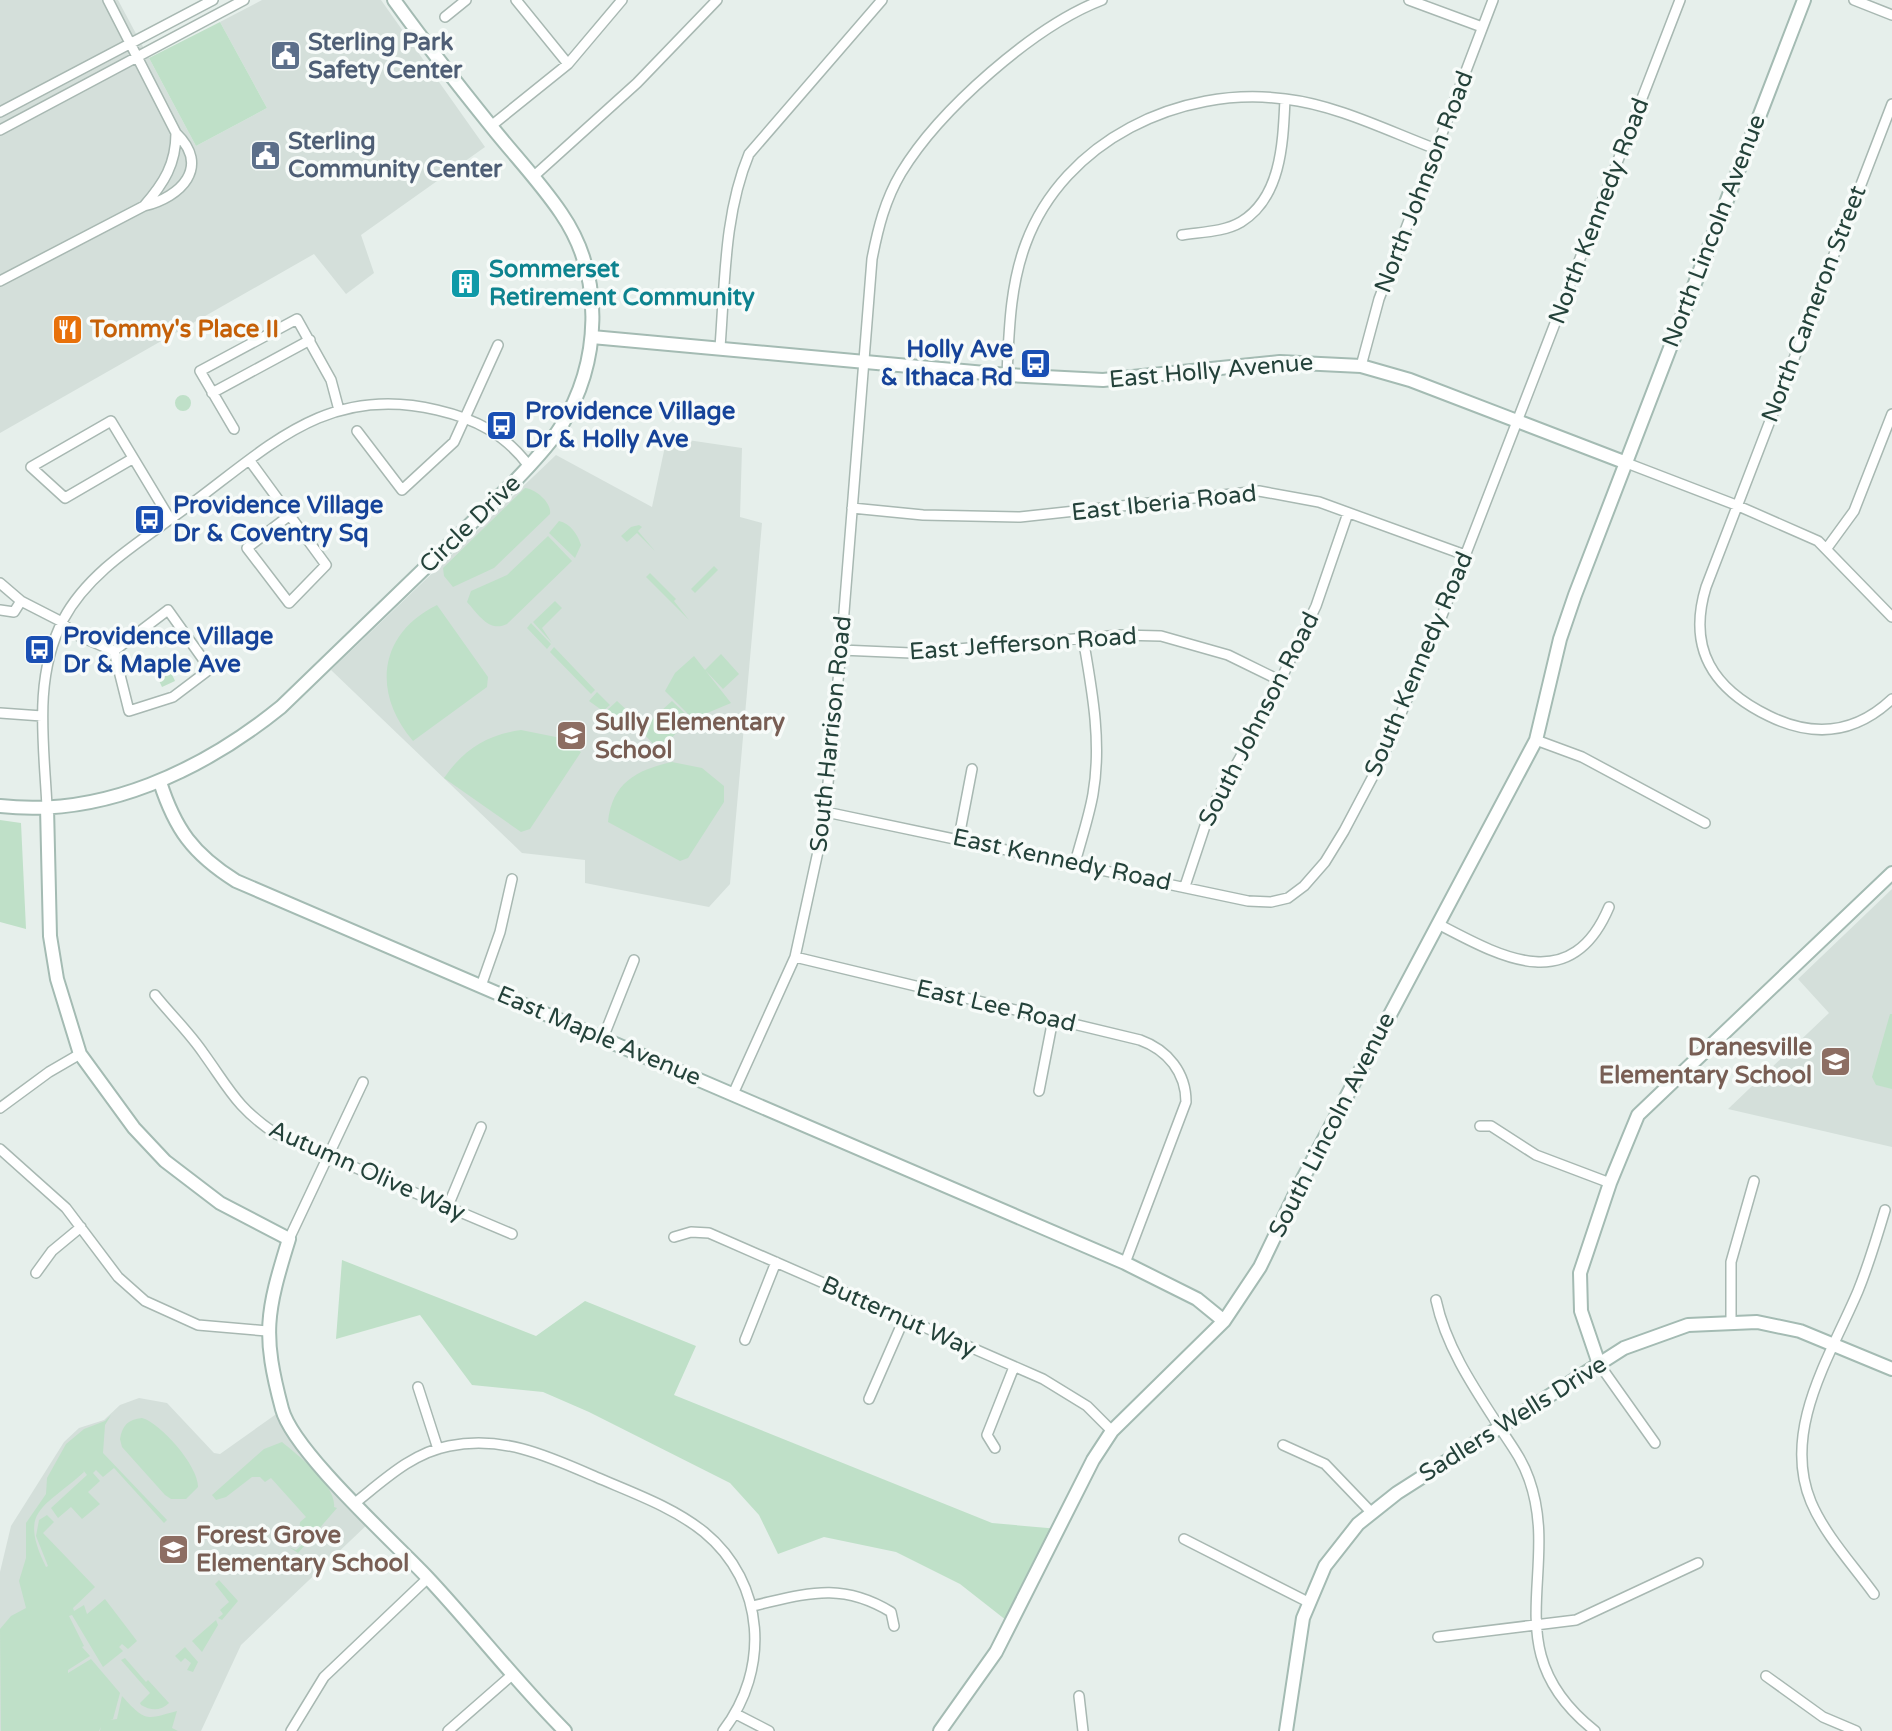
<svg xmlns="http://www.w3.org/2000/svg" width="1892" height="1731" viewBox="0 0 1892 1731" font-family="'Varela Round',sans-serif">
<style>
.built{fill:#d4dfda}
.green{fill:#bfe0c8}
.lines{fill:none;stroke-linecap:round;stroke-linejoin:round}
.street-casing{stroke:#a8b8b2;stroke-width:12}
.secondary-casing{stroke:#a4bbb3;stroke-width:16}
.street{stroke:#fff;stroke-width:9}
.secondary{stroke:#fff;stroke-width:12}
.labels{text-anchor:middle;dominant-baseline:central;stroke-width:7;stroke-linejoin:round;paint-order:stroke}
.service-label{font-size:24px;font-weight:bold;fill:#4e5e75;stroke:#f7fbf9;text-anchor:start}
.street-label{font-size:24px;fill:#24423a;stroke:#f7fbf9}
.culture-label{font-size:24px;font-weight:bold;fill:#0d838f;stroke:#f7fbf9;text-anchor:start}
.food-label{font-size:24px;font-weight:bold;fill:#c56008;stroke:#f7fbf9;text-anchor:start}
.transit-label{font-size:24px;font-weight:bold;fill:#164399;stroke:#f7fbf9;text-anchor:start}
.education-label{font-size:24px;font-weight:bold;fill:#785e54;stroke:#f7fbf9;text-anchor:start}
</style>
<rect width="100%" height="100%" fill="#e6efeb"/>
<!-- built -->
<path class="built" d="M0 0H118L196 146 267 108 220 22 262 0H381L485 147 361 235 374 273 346 294 314 254 0 433Z
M667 437 742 448 740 517 762 523 730 884 709 907 585 883V860L522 853 331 670 556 455 652 507Z
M1892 889V1147L1728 1109 1829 1013 1798 979Z
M139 1398 167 1403 214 1453 220 1454 282 1410 289 1426 371 1521 241 1645 201 1731H0V1572L11 1526 64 1442 79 1428 104 1420 120 1405Z"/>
<!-- green -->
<path class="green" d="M220 22 267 108 196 146 149 58Z
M175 403a8 8 0 1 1 16 0a8 8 0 1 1-16 0Z
M525 488C536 489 552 503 550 514L494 568 453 587 444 576 443 568Z
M559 521C570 523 578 535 581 545L575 558 549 533Z
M639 525 642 527 638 531 655 551 637 533 627 542 621 536 631 527Z
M548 536 572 561 507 624C489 633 478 614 467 602L471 591 507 575Z
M714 566 718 570 695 593 691 589Z
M650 573 676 599 674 601 689 620 646 577Z
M555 601 562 608 542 628 552 643 533 622Z
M437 605 488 677 487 687 413 741C372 693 378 634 437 605Z
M531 623 551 644 547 649 527 628Z
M554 647 595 690 591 694 550 652Z
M721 654 739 674 723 689 705 670Z
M694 656 731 703 693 719 665 691 675 673Z
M164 658 175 681 162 687 151 664Z
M597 692 610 705 603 711 589 701Z
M617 701 630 713 616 727 604 713Z
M672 701 691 719 659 750 640 730Z
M521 730 561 738 581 752 530 829 521 832 444 778C464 749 487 735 521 730Z
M672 762 702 768 724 786V802L688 858 680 861 608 822C612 783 636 770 672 762Z
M0 820 21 823 26 929 0 922Z
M1890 1014H1892V1089L1876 1085 1872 1077Z
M342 1260 536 1336 585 1301 696 1346 674 1395 992 1523 1059 1529 1011 1624 960 1584 896 1552 824 1537 778 1554 759 1515 730 1483 589 1412 543 1392 472 1385 420 1315 336 1339Z
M111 1415 105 1425 103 1453 167 1520 164 1523 114 1468 103 1477 96 1470 93 1473 100 1481 88 1492 100 1504 82 1519 71 1507 58 1518 51 1508 87 1475 83 1470 84 1472C43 1509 18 1510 46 1567L48 1566 36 1536 39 1520 47 1515 54 1522 43 1533 95 1587 73 1608 74 1611 84 1605 87 1614 105 1599 137 1641 128 1649 122 1644 119 1647 123 1651 103 1667 72 1615 69 1616 84 1646 82 1647 90 1656 68 1670V1673L91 1659 120 1693 113 1719 110 1720 117 1719 122 1696C146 1723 147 1719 177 1711L172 1728 178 1731H100L101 1727 99 1731H1L0 1629 11 1616 26 1608 19 1581 26 1558V1523L46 1494 47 1478 66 1444 84 1429 105 1421Z
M142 1418C161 1423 199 1467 198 1487L186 1499H171L165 1495 122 1447 120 1439C122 1426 128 1419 142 1418Z
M282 1442C295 1453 337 1485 334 1507L337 1508 298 1553 289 1547 296 1550 303 1544 299 1537 300 1522 306 1517 271 1478 265 1482 260 1477H252L226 1497 216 1500 212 1495 264 1449Z
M219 1580 238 1601 222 1620 218 1618 223 1614 220 1610 229 1602 215 1584Z
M216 1620 218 1625 202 1652 192 1641Z
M185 1647 198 1662 193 1672 187 1670 191 1663 185 1658 181 1662 175 1656Z
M125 1658 146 1682 148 1680 169 1703C161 1711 151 1711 141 1705L140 1703 150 1693 121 1660Z"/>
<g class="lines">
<defs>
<path id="street" d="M516 0 568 64
M1409 0 1482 27
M1854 0 1892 15
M445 17 466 0
M1892 104 1706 587C1687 649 1713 689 1769 716 1814 738 1855 734 1892 699
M0 112 213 0
M491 126 568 64 622 0
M0 130 244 0
M534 176 637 83 717 0
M144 206C164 183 176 164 176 133
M1182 235C1201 232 1224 232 1241 222 1282 197 1283 141 1285 99
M0 281 144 206C181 197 211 167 176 133L108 0
M720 347C725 283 724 214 749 154L882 0
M1361 366 1379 299 1493 0
M1007 375C1009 331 1010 285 1026 243 1064 141 1180 85 1285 99 1337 105 1388 131 1436 149
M212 393 310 340
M234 429 200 371 297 319 331 380 339 410
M357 431 402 490 454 442 498 345
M132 459 65 498 31 467 111 421 170 519
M250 461 326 565 289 603 247 548 290 515
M1624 462 1736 505 1818 541 1892 617
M852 508 923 515 1020 517 1259 491 1319 502 1465 555
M1827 548 1854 511 1892 414
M0 583 21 601 62 622 72 633 114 651 129 711 173 697 210 669 168 610 114 651
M0 610 14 612 21 601
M841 650 911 653 1120 635 1161 636 1228 655 1281 681
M0 713 42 716
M1536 740 1582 757 1705 823
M47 807C44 744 33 678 63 620 88 572 141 541 183 510 267 449 325 383 437 410 476 419 505 434 529 466
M826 812 1248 901 1271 902 1288 898 1304 886 1325 862 1344 831 1380 763 1436 631 1680 0
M959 837 972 769
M1075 863C1081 840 1089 817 1093 794 1102 742 1092 690 1083 638
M1185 886 1210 811 1263 717 1316 606 1348 513
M1438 924C1501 957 1571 997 1609 907
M795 957 1140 1040C1168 1050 1186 1073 1186 1102L1125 1263
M481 986 500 932 512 879
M155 995C171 1015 190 1033 204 1054 230 1090 237 1108 276 1134L512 1234
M603 1038 634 960
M1039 1091 1053 1019
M733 1094 795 957 824 824 841 650 872 259C878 228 885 200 901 173 939 110 1034 26 1102 0
M0 1108 49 1072 80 1054
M1480 1126H1491L1536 1155 1610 1183
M0 1149 66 1208 118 1277 145 1301 198 1325 267 1331
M448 1206 481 1127
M674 1237 691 1232 709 1233 1043 1379 1087 1406 1112 1431
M289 1239 363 1082
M36 1273 52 1251 81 1227
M1436 1300C1446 1347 1474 1388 1500 1428 1511 1445 1522 1459 1529 1479 1562 1571 1493 1651 1595 1731
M1731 1321V1262L1754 1181
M745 1340 776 1262
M1599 1364 1655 1443
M418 1387 438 1449
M869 1399 904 1319
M1283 1445 1325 1464 1371 1512
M995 1448 987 1435 1014 1367
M355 1503C384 1480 412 1453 449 1446 503 1435 548 1456 596 1477 633 1493 673 1507 704 1532 766 1583 770 1670 723 1731
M1184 1539 1308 1602
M1874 1594C1853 1565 1825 1535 1811 1502 1781 1430 1831 1355 1858 1291 1869 1264 1877 1237 1885 1210
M752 1606C806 1594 840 1581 891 1612L894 1626
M1438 1637 1576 1620 1698 1563
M1766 1676 1823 1717 1856 1731
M1079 1696 1083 1731
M736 1714 769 1731
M291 1731 324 1677 428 1578
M448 1731 512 1675"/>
<path id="secondary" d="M592 337 1007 375 1103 380 1280 362 1361 366 1410 380 1624 462
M160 782C175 829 193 854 236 881L1125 1263 1197 1299 1224 1321
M0 806C103 818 203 770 281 707L516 480C531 464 548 447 560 428 601 363 605 277 561 213 540 182 514 155 491 126 458 85 425 43 394 0
M47 807 50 936 57 979 80 1054 134 1128 165 1161 220 1203 289 1239C266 1313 262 1334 282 1409 293 1451 394 1542 427 1577 474 1627 516 1682 565 1731
M1599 1364 1581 1311 1580 1273 1610 1183 1638 1115 1892 873
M940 1731 996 1652 1093 1460 1112 1431 1224 1321 1260 1267 1299 1186 1536 740 1560 639 1575 595 1804 0
M1286 1731 1303 1618 1325 1566 1358 1524 1397 1493 1624 1348 1688 1325 1757 1322 1800 1331 1892 1369"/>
</defs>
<!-- street casing -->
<use href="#street" class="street-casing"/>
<!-- secondary casing -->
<use href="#secondary" class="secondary-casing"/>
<!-- street -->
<use href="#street" class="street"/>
<!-- secondary -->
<use href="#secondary" class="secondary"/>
</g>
<!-- icons -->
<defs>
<symbol id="civic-square" viewBox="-11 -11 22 22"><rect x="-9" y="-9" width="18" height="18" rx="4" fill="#5c6f8a" stroke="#f7fbf9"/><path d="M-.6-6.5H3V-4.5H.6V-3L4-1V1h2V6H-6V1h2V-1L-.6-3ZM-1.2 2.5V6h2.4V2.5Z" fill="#fff"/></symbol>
<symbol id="building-square" viewBox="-11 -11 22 22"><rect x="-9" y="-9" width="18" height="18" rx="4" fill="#0f9aa8" stroke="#f7fbf9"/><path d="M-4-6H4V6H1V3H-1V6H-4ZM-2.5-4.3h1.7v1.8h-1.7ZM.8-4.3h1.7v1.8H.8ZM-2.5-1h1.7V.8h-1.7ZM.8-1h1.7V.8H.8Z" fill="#fff"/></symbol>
<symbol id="restaurant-square" viewBox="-11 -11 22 22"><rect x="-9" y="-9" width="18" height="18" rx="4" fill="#e8710a" stroke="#f7fbf9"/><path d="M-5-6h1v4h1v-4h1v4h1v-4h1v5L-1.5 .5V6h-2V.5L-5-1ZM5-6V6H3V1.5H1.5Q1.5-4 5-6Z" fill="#fff"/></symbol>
<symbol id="bus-square" viewBox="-11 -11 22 22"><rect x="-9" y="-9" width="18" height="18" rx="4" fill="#1a4fb4" stroke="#f7fbf9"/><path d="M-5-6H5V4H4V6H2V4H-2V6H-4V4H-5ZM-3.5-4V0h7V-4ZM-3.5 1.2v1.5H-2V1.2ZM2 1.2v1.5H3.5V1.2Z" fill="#fff"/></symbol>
<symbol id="school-square" viewBox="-11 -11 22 22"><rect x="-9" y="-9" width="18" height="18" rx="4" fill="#8d6e63" stroke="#f7fbf9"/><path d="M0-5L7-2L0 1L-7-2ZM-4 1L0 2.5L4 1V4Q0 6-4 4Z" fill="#fff"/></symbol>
</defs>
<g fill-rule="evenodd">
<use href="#civic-square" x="268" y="38" width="35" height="35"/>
<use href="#civic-square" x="248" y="138" width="35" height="35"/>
<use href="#building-square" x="448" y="266" width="35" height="35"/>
<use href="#restaurant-square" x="50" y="312" width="35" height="35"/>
<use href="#bus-square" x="1018" y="346" width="35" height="35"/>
<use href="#bus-square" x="484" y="408" width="35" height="35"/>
<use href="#bus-square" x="132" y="502" width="35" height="35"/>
<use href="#bus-square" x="22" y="632" width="35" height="35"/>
<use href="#school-square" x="554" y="718" width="35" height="35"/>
<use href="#school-square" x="1818" y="1044" width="35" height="35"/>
<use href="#school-square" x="156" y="1532" width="35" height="35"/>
</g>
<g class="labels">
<!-- service labels -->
<g class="service-label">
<text x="308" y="42">Sterling Park<tspan x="308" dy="28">Safety Center</tspan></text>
<text x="288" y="141">Sterling<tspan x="288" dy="28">Community Center</tspan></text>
</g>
<!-- street labels -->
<g class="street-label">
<text transform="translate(1424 182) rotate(-69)">North Johnson Road</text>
<text transform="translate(1599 211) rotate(-69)">North Kennedy Road</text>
<text transform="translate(1714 231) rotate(-69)">North Lincoln Avenue</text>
<text transform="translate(1814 304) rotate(-69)">North Cameron Street</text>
<text transform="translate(1211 371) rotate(-5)">East Holly Avenue</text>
<text transform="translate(1164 503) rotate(-6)">East Iberia Road</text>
<text transform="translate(470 524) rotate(-44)">Circle Drive</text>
<text transform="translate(1023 644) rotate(-4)">East Jefferson Road</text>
<text transform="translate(1419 664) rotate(-67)">South Kennedy Road</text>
<text transform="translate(1259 719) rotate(-63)">South Johnson Road</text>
<text transform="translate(831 734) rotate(-84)">South Harrison Road</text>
<text transform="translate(1062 860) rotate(12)">East Kennedy Road</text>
<text transform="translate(996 1006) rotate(13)">East Lee Road</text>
<text transform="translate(599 1036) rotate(23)">East Maple Avenue</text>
<text transform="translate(1332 1125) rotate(-63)">South Lincoln Avenue</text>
<text transform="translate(367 1171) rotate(24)">Autumn Olive Way</text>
<text transform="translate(899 1317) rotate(24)">Butternut Way</text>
<text transform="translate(1513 1419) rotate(-32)">Sadlers Wells Drive</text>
</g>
<!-- culture labels -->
<g class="culture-label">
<text x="489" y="269">Sommerset<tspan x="489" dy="28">Retirement Community</tspan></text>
</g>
<!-- food labels -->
<g class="food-label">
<text x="90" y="329">Tommy's Place II</text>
</g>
<!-- transit labels -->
<g class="transit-label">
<text x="1013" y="349" text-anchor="end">Holly Ave<tspan x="1013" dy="28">&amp; Ithaca Rd</tspan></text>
<text x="525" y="411">Providence Village<tspan x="525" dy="28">Dr &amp; Holly Ave</tspan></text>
<text x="173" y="505">Providence Village<tspan x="173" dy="28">Dr &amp; Coventry Sq</tspan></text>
<text x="63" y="636">Providence Village<tspan x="63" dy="28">Dr &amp; Maple Ave</tspan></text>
</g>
<!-- education labels -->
<g class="education-label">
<text x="595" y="722">Sully Elementary<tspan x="595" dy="28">School</tspan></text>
<text x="1812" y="1047" text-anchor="end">Dranesville<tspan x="1812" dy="28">Elementary School</tspan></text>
<text x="196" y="1535">Forest Grove<tspan x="196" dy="28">Elementary School</tspan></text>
</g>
</g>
</svg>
